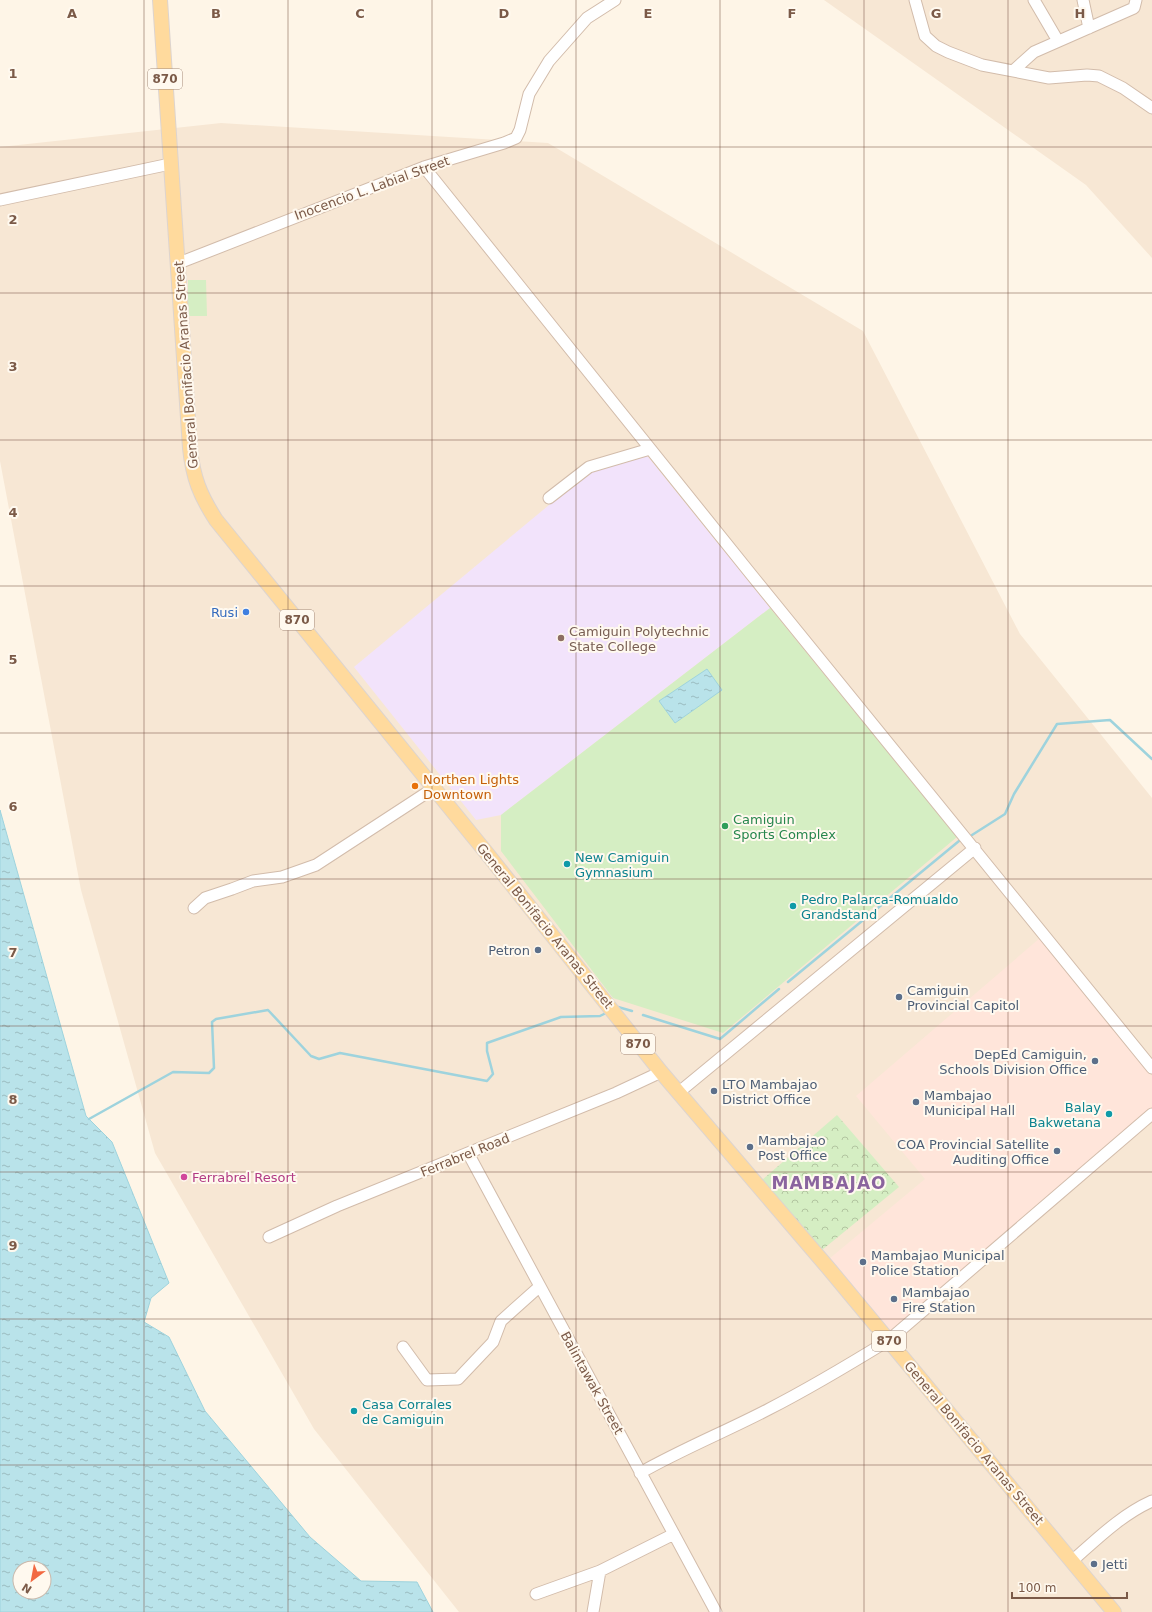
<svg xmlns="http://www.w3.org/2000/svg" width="1152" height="1612" viewBox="0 0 1152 1612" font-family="'DejaVu Sans',sans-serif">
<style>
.residential{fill:#f7e7d4}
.commercial{fill:#ffe5da}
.education{fill:#f2e3fb}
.park{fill:url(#park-crowns)}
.garden{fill:#d5eec3}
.water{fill:url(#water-ripples);stroke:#9ed3dd;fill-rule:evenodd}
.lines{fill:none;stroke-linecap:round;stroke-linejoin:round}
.stream{stroke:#9ed3dd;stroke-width:2.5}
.minor-casing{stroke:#d2bcab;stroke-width:13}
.major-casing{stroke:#ddd4cf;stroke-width:16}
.minor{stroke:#fff;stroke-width:11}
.major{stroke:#ffda9d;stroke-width:14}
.grid{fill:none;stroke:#7b5a48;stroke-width:1;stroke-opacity:0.55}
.shop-dot{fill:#3f7fe0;stroke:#fff9ef;stroke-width:1.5}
.education-dot{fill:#8d6e63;stroke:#fff9ef;stroke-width:1.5}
.food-dot{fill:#e8710a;stroke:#fff9ef;stroke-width:1.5}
.leisure-dot{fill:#2e9e5b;stroke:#fff9ef;stroke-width:1.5}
.culture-dot{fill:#0f9aa8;stroke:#fff9ef;stroke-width:1.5}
.service-dot{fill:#5c6f8a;stroke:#fff9ef;stroke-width:1.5}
.hotel-dot{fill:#d1479c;stroke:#fff9ef;stroke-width:1.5}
.labels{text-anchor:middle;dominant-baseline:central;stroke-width:4;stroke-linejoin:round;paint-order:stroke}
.shield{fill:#fff9ef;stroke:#a38a7a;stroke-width:1}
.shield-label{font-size:12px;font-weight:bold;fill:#7b5a48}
.street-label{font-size:13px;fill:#7b5a48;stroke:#fff9ef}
.shop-label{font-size:13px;fill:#366cbe;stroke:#fff9ef;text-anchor:end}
.education-label{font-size:13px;fill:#785e54;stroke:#fff9ef;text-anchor:start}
.food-label{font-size:13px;fill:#c56008;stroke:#fff9ef;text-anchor:start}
.leisure-label{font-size:13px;fill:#27864d;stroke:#fff9ef;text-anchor:start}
.culture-label{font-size:13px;fill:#0d838f;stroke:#fff9ef;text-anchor:start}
.service-label{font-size:13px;fill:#4e5e75;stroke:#fff9ef;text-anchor:start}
.hotel-label{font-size:13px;fill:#b23c85;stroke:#fff9ef;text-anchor:start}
.district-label{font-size:17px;font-weight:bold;letter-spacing:1px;fill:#8a649e;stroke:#fff9ef}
.grid-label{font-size:13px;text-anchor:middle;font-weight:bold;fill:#7b5a48;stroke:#fff9ef;stroke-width:4;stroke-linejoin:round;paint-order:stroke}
</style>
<defs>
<pattern id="park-crowns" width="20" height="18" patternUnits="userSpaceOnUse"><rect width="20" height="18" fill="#d5eec3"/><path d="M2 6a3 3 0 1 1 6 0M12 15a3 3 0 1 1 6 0" fill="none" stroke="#b2c4a0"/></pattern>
<pattern id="water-ripples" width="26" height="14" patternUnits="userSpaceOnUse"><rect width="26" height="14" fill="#b9e3ea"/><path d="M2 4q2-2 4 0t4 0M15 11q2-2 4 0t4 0" fill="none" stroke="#9bbbc0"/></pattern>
</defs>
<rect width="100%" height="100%" fill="#fef5e7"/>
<!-- residential -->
<path class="residential" d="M824 0H1152V258L1086 185Z
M221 123 548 143 863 331 1020 634 1152 798V1612H459L314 1429 155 1153 81 890 0 461V147Z"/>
<!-- commercial -->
<path class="commercial" d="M1040 938 1152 1076V1108L890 1333 829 1259 925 1179 856 1096Z"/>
<!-- education -->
<path class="education" d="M645 453 770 608 501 815 476 820 354 667 590 471Z"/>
<!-- park -->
<path class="park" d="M837 1115 899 1187 822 1250 762 1180Z"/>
<!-- garden -->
<path class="garden" d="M188 280H206L207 316H188Z
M770 608 957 837 723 1033 613 998 501 851V815Z"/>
<!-- water -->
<path class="water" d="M707 669 722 690 675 723 659 701Z
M0 810 86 1116 112 1142 169 1283 151 1298 144 1322 169 1337 205 1411 310 1537 361 1581 417 1582 433 1612H0ZM20 1568H44V1592H20Z"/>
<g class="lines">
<!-- stream -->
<path class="stream" d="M972 835 1005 814 1014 794 1057 724 1110 720 1152 759
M788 982 959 841
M616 1008 618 1007 632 1011
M643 1015 720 1039 779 989
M89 1119 173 1072 209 1073 214 1068 212 1022 216 1019 268 1010 311 1056 319 1059 340 1053 487 1081 493 1074 487 1051V1043L561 1017 600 1016 608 1012"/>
<defs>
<path id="minor" d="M915 0 925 36 936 46 948 52 982 65 1049 78 1087 75 1099 76 1123 88 1152 108
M1034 0 1058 41
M1083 0 1089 28
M1014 70 1034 52 1134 8 1136 0
M424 167 750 573 1152 1068
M0 200 170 164
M179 263 424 167 504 143 516 138 520 130 529 94 549 61 587 18 615 0
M549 498 589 467 650 449
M194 908 205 898 232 889 253 881 282 877 316 865 434 788
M678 1093 975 848
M468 1153 716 1612
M269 1237 337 1206 616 1093 661 1072
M403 1347 427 1380 458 1379 493 1342 501 1321 539 1287
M640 1473C682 1449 727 1431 769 1409 810 1388 850 1364 889 1340L1152 1114
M1072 1561C1097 1539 1121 1515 1152 1501
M536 1594 600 1571 674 1534
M593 1612 600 1571"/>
<path id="major" d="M160 0C169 149 181 299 190 448 193 478 200 495 216 520L485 851 661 1072 830 1270 1114 1612"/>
</defs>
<!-- minor casing -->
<use href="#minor" class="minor-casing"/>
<!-- major casing -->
<use href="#major" class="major-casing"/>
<!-- minor -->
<use href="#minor" class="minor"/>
<!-- major -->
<use href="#major" class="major"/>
</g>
<!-- grid -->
<path class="grid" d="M144 0V1612M288 0V1612M432 0V1612M576 0V1612M720 0V1612M864 0V1612M1008 0V1612M0 147H1152M0 293H1152M0 440H1152M0 586H1152M0 733H1152M0 879H1152M0 1026H1152M0 1172H1152M0 1319H1152M0 1465H1152"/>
<!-- markers -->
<circle class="shop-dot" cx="246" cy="612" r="4"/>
<circle class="education-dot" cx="561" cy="638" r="4"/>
<circle class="food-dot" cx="415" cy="786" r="4"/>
<circle class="leisure-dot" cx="725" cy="826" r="4"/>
<g class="culture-dot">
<circle cx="567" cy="864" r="4"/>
<circle cx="793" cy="906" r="4"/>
<circle cx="1109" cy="1114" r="4"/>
<circle cx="354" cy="1411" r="4"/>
</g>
<g class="service-dot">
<circle cx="538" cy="950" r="4"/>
<circle cx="899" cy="997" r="4"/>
<circle cx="1095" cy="1061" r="4"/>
<circle cx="714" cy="1091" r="4"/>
<circle cx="916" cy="1102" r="4"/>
<circle cx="750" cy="1147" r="4"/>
<circle cx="1057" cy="1151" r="4"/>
<circle cx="863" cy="1262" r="4"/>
<circle cx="894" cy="1299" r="4"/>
<circle cx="1094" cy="1564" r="4"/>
</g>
<circle class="hotel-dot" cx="184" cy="1177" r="4"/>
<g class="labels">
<!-- shield labels -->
<g class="shield">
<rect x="148" y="69" width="34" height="20" rx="3"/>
<rect x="280" y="610" width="34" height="20" rx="3"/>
<rect x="621" y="1034" width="34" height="20" rx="3"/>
<rect x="872" y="1331" width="34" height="20" rx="3"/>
</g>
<g class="shield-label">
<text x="165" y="79">870</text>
<text x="297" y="620">870</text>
<text x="638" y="1044">870</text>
<text x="889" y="1341">870</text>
</g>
<!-- street labels -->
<g class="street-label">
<text transform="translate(372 188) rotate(-20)">Inocencio L. Labial Street</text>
<text transform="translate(186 365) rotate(-94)">General Bonifacio Aranas Street</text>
<text transform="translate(545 926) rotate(51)">General Bonifacio Aranas Street</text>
<text transform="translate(465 1155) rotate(-22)">Ferrabrel Road</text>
<text transform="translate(592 1383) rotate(61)">Balintawak Street</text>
<text transform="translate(974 1443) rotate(50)">General Bonifacio Aranas Street</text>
</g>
<!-- shop labels -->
<g class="shop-label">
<text x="238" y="612">Rusi</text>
</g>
<!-- education labels -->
<g class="education-label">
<text x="569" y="631">Camiguin Polytechnic<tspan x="569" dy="15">State College</tspan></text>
</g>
<!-- food labels -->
<g class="food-label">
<text x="423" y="779">Northen Lights<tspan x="423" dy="15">Downtown</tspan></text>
</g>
<!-- leisure labels -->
<g class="leisure-label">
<text x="733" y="819">Camiguin<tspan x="733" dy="15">Sports Complex</tspan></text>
</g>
<!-- culture labels -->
<g class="culture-label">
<text x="575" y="857">New Camiguin<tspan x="575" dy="15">Gymnasium</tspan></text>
<text x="801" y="899">Pedro Palarca-Romualdo<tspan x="801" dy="15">Grandstand</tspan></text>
<text x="1101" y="1107" text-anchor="end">Balay<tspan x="1101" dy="15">Bakwetana</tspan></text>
<text x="362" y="1404">Casa Corrales<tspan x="362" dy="15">de Camiguin</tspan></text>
</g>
<!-- service labels -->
<g class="service-label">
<text x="530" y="950" text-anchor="end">Petron</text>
<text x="907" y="990">Camiguin<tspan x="907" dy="15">Provincial Capitol</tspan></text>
<text x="1087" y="1054" text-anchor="end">DepEd Camiguin,<tspan x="1087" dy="15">Schools Division Office</tspan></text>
<text x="722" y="1084">LTO Mambajao<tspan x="722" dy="15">District Office</tspan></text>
<text x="924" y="1095">Mambajao<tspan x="924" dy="15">Municipal Hall</tspan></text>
<text x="758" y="1140">Mambajao<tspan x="758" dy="15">Post Office</tspan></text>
<text x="1049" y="1144" text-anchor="end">COA Provincial Satellite<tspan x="1049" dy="15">Auditing Office</tspan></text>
<text x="871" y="1255">Mambajao Municipal<tspan x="871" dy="15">Police Station</tspan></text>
<text x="902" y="1292">Mambajao<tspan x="902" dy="15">Fire Station</tspan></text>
<text x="1102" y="1564">Jetti</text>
</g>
<!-- hotel labels -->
<g class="hotel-label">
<text x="192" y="1177">Ferrabrel Resort</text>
</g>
<!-- district labels -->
<g class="district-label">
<text x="829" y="1183">MAMBAJAO</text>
</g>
</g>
<g class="grid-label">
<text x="72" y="18">A</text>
<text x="216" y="18">B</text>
<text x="360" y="18">C</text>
<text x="504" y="18">D</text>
<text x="648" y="18">E</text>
<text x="792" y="18">F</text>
<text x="936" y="18">G</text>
<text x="1080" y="18">H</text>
<text x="13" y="78">1</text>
<text x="13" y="224">2</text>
<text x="13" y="371">3</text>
<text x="13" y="517">4</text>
<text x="13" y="664">5</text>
<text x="13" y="811">6</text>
<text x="13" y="957">7</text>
<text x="13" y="1104">8</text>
<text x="13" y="1250">9</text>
</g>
<!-- north arrow -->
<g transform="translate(32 1580) rotate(212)"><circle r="19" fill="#fff9ef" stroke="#cab9ac"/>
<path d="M0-3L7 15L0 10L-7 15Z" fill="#f26942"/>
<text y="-6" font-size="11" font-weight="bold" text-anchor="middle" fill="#7b5a48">N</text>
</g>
<!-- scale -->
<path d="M1012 1592v6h115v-6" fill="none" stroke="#7b5a48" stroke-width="2"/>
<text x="1018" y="1592" font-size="12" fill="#7b5a48" stroke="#fff9ef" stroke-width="3" paint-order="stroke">100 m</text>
</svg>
